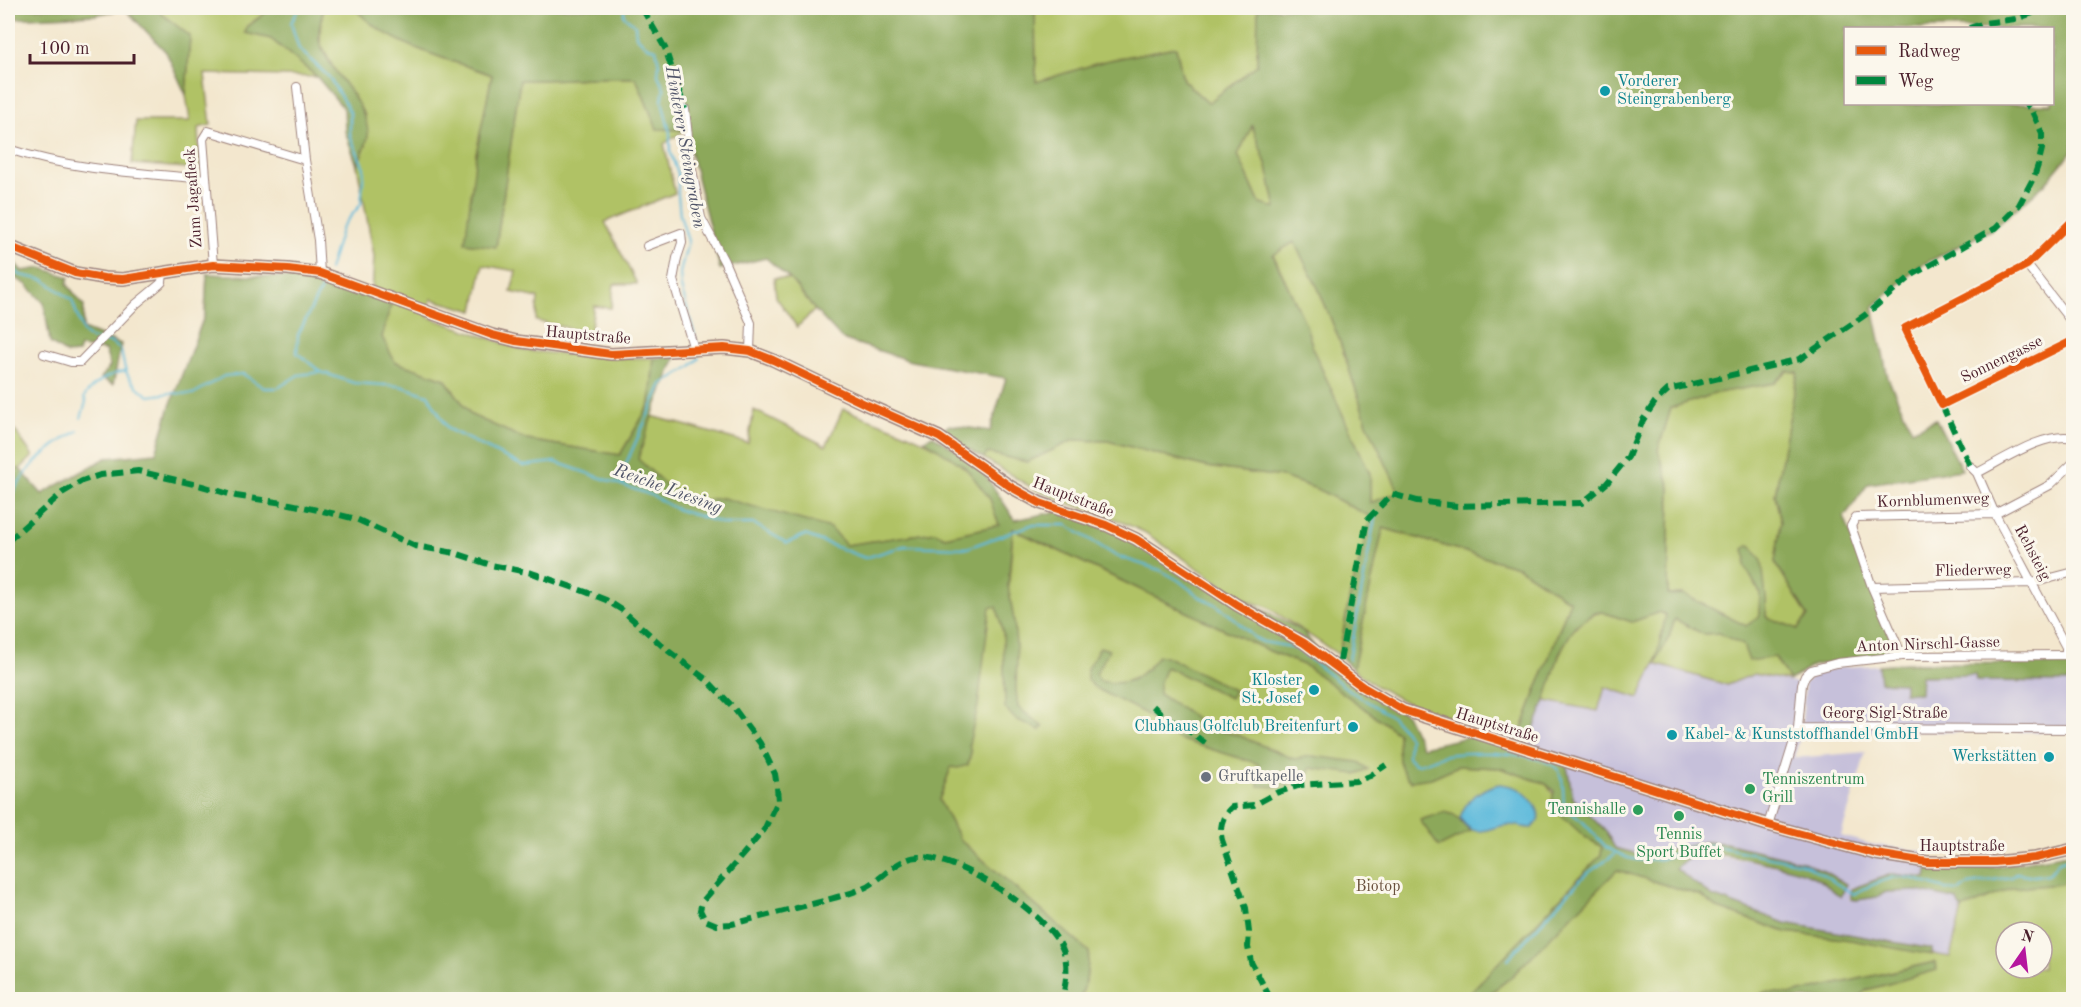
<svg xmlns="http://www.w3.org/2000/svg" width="2081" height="1007" viewBox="0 0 2081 1007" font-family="'Old Standard TT',serif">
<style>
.industrial{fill:#c6c0da}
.green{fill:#b0c265;stroke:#7d7048;stroke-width:1.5;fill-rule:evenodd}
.forest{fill:#8ca85a;stroke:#6b6442;stroke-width:1.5;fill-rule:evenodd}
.water{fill:#5dbadb;stroke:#546c83;stroke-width:1.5}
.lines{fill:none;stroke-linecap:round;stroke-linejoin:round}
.stream{stroke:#5dbadb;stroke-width:2}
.street-casing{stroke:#9e837c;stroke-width:10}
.secondary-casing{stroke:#9e837c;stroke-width:14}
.street{stroke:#fff;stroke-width:8}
.secondary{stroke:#fff;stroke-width:10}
.quiet{stroke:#00873e;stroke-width:6;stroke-dasharray:12 6;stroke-linecap:butt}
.cycleway-casing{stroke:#fbf7ec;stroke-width:11}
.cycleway{stroke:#e8590c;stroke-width:8}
.culture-dot{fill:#0f9aa8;stroke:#fbf7ec;stroke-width:2}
.worship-dot{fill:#6b7280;stroke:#fbf7ec;stroke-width:2}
.leisure-dot{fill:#2e9e5b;stroke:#fbf7ec;stroke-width:2}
.labels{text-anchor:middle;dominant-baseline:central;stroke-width:6;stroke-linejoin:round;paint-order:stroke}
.culture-label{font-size:16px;fill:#0d838f;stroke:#fbf7ec;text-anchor:end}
.street-label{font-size:16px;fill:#4a1f2b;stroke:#fbf7ec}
.worship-label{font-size:16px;fill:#5b616d;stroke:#fbf7ec;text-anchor:start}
.leisure-label{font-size:16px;fill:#27864d;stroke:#fbf7ec;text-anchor:start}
.park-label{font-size:16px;fill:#69503c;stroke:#fbf7ec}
.water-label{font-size:18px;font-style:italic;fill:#515569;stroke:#fbf7ec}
</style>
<rect width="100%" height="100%" fill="#fbf7ec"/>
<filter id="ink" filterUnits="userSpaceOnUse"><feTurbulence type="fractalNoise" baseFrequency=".0167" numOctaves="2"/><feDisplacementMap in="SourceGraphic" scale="12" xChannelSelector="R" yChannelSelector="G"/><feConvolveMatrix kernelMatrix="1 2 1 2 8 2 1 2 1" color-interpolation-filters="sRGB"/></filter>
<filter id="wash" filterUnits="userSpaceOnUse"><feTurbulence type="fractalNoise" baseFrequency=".008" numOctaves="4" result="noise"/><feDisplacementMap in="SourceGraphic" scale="24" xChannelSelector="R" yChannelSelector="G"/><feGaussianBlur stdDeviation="1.35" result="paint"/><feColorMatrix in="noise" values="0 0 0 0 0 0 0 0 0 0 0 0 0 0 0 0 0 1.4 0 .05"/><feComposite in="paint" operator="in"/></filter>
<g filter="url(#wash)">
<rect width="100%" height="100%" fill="#f3e7ce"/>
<!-- industrial -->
<path class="industrial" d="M1655 664 1727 685 1754 674 1798 684 1793 730 1801 732 1805 683 1814 674 1843 667 1878 665 1880 682 1904 683V693H1920L1921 676 1976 675V681L2073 682V732H1802L1794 758 1866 752 1841 836 1870 844 1929 852 1926 878 1892 874 1854 888 1851 887 1849 903 1851 899 1857 900 1877 897 1886 892 1918 891 1958 900 1962 909 1951 957 1932 955V948L1785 923 1712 896 1676 869 1684 860 1699 854 1746 860 1797 870 1815 877 1841 896 1846 884 1820 869 1725 843 1704 842 1642 855 1615 848 1606 832 1573 798 1565 756 1528 745 1545 701 1598 711 1605 686Z"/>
<!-- green -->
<path class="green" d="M154 8H272L247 26 246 33 271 39 317 77 205 74 211 125 198 128 200 169 132 164 136 121H190L186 95 190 36Z
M324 8H355C385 44 449 59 492 75L476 154 496 247 520 80C559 80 597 77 636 78L657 129 685 130 664 144 675 193 605 222 637 284H614L611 308 594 306 590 333 536 321 538 298 511 292 516 271 483 265 474 311 431 299 428 317 526 351 619 358H654L650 404 620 455 527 440 471 415 445 379 395 362 382 337 391 305 186 365 205 314 207 274 317 279 372 296 374 256 357 165 366 146 365 115 341 82 320 43 321 20Z
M1035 8H1258L1257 65 1208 103 1183 80 1176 47 1105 61 1036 83Z
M1252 125 1267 166 1276 208 1260 204 1238 155Z
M1294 242 1319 290 1339 339 1367 423 1399 492 1370 503V474L1314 352 1306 325 1273 254Z
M774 278 790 279 815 310 797 327 776 297Z
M1787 371 1798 372 1775 495 1781 522 1775 562 1808 616 1797 629 1766 617V599L1746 557 1745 566 1760 593 1759 617 1746 626 1683 594 1668 595 1670 487 1658 450 1671 408 1717 393 1775 383Z
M843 409C897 430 958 445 990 499 994 506 996 516 999 525L945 537 935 532 846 545 723 498 694 501 665 484 637 459 652 416 748 443 754 410 826 446Z
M8 421 33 456 20 469 9 468 8 472Z
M1074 440 1108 441 1207 467 1283 477 1317 489 1372 517 1349 600 1339 655 1267 607 1249 601 1223 585 1144 532 1102 513 1064 502 1034 489 983 458 988 453 1027 462Z
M1383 528 1518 567 1570 601 1520 734 1530 738 1529 742 1409 704 1376 686 1353 669Z
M1013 529 1265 649 1306 666 1398 733 1399 762 1431 778 1458 766 1500 768 1546 784 1585 837 1602 847 1601 855 1464 999H1080L1086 981 1089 952 960 840 939 800 951 767 988 590 1009 582Z
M1602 612 1632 622 1660 612 1666 615 1656 662 1669 637 1675 619 1703 634 1719 633 1775 657 1789 681 1754 674 1727 685 1655 664 1639 698 1605 687 1598 711 1545 701C1555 668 1563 621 1602 612Z
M1617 870 1702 896 1715 907 1786 932 1851 940 1950 957 1962 909 2013 888 2061 884 2073 873V999H1855L1867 990 1936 970 1935 962 1792 994 1764 993 1753 999H1699L1678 990 1659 997 1660 1000H1482L1510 978ZM2006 932H2042V968H2006Z"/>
<!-- forest -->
<path class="forest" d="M8 8H154L190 36 186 95 166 52 125 9 95 15 8 19Z
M272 8H324C321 18 317 34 320 44 332 75 367 102 368 134 368 145 361 155 357 165L345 131 344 109 317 77 271 39 245 33 247 27Z
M355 8H1035L1036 82 1105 61 1176 47 1183 80 1208 103 1257 65 1258 8H2073V150L2044 185 1992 229 1920 266 1873 307 1888 378 1912 430 1936 419 1962 470 1868 484 1844 517 1897 653 1814 665 1789 681 1775 657 1749 661 1743 645 1719 633 1703 634 1675 619 1669 637 1655 664 1666 615 1660 612 1632 622 1602 612 1594 613 1575 626 1560 652 1545 701 1530 738 1520 734 1570 601 1518 567 1383 528 1353 669 1339 655 1349 600 1371 517 1317 489 1283 477 1207 467 1108 441 1074 440 1027 462 988 453 983 458 938 431 950 425 990 431 1006 378 911 361 842 339 815 310 790 279 766 258 720 269 685 130 657 129 636 78C597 77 559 80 520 80L496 247 465 243 476 154 492 75C449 59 384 44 355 8ZM1846 28H2052V104H1846ZM1252 126 1267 166 1276 208 1260 204 1238 155ZM1294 242 1319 290 1339 339 1367 423 1399 492 1370 503V474L1314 352 1306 325 1273 255ZM1787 371 1798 372 1775 495 1781 522 1775 562 1808 616 1798 629 1766 617V599L1762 561 1750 545 1744 549 1746 557 1745 566 1760 593 1759 617 1746 626 1683 594 1668 595 1670 487 1658 450 1671 408 1717 393 1775 383Z
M8 255 22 271 42 268 69 277 67 284 84 306 83 329 121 344 113 385 101 378 110 366 105 350 80 347 78 353 67 354 50 343 44 303 26 284 8 274Z
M207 274 317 279 391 304 382 337 395 362 445 379 471 415 527 440 620 455 650 404 654 358 676 357 652 416 638 459 665 484 694 501 723 498 830 528 846 545 935 532 945 537 999 525 990 499 966 468 925 440 932 435 978 464 1015 520 1059 511 1106 528 1303 631 1324 660 1406 714 1422 747 1473 736 1565 756 1573 798 1606 832 1615 848 1642 855 1704 842 1725 843 1801 861 1820 869 1846 884 1841 897C1832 890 1824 882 1814 877 1796 867 1720 852 1699 854 1689 856 1682 861 1676 869L1712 896 1785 923 1932 949V955L1851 940 1786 932 1715 907 1702 896 1617 870 1510 978 1482 999H1464L1601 855 1602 847 1585 837 1551 806 1554 791 1546 784 1500 768 1458 766 1431 778 1411 781C1395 767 1399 752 1398 733L1306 666 1265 649 1013 529 1008 586 1014 620 1017 657 1016 690 1018 707 1043 727 1040 730 1015 719 1005 708 1003 634 997 607H990L978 706 969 744 971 753 968 765 958 768 951 767 939 800 960 840 1089 952 1086 981 1080 999 8 1000V472L9 468 20 469 42 494 106 458 156 453 170 406 205 314Z
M1100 647 1109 650 1096 674 1100 681C1128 687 1141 678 1158 656H1166L1234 690 1230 698 1166 667 1159 684V694L1211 728 1240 736 1294 759 1312 756 1358 762 1368 769 1356 774 1310 768 1307 781 1280 787 1258 786 1259 764 1178 739 1144 713 1095 688 1087 680V669Z
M1907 663 2073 664V682L1976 681 1975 675 1921 676 1920 693H1904V683L1880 682 1878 665Z
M1445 812 1454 815 1471 831 1439 847 1420 820Z
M2073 853V873L2061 884 2013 888 1962 909 1957 900 1918 891 1886 892 1877 897 1857 900 1851 899V889L1892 874 1926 878 1928 867H1995Z
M1935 962 1937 970 1867 990 1855 999H1753L1764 992 1792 994Z"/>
<!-- water -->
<path class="water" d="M1499 784C1507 785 1516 786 1522 791 1529 796 1542 810 1538 820 1537 823 1534 825 1532 828 1524 828 1516 825 1508 825 1488 826 1475 842 1460 818 1465 800 1481 788 1499 784Z"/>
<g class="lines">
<!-- stream -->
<path class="stream" d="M299 8 291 23 299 49 329 77 350 112V136L364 168 361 204 342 227 329 270
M624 8V16L635 25 636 36 648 47 656 49 659 64 658 75 664 88 662 101 670 133V151L678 174V195L680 215 688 241 680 273 681 287 696 340
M8 262 20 275 44 280 72 300 83 332 90 338 98 340
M103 341 112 343 121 350C125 375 128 381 149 396L171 393 193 394 224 376 243 374 264 388H278L298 375 321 372 354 383 400 386 428 395 448 429 523 466 555 462 651 495 676 509 724 524H754L787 543 805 535 865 558 904 546 967 548 1031 525H1067L1116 556 1160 570 1178 580 1200 597 1215 604 1230 615 1255 638 1263 642 1292 647 1301 652 1350 691 1391 716 1405 731 1409 738 1408 757 1415 764C1426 764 1435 757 1446 755 1467 751 1553 750 1561 775 1564 784 1563 797 1564 807L1583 822 1607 848 1628 858 1639 860 1661 859 1686 849 1710 845 1801 863 1812 868 1853 894C1864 889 1886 877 1898 877 1920 876 1938 891 1959 891L1969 884 2011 877 2017 873 2034 876 2049 874 2059 862 2074 857
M321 372 297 353 298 335 323 285
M81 418 86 402 84 397C93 383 109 374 125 371
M623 485 624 468 662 384 690 367 699 358
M8 502C22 471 48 447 78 431
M1349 660 1375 517
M1508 959 1585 875 1615 854"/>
</g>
</g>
<g filter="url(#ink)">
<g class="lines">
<defs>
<path id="street" d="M297 87 305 160 318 240 320 273
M685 109 691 164 701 218 724 261 751 323 750 351
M8 149C72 170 139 173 206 179
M2074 219 2027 265 1905 328 1942 405 2074 340
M647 246 681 233 682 243 677 258 673 280 694 349
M213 265 203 139 208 131 305 160
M2027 265 2074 325
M44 354 71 362H80L136 304 159 285 162 282 163 273
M1970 466 1977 473 1995 514 2066 647V655
M1977 473C2003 460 2045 431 2074 438
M1872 587 2032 583 2074 572
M1902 656 1872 587 1851 526 1856 517 1995 514 2050 485 2074 462
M1798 728 2074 729
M1768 825 1798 728 1802 684 1805 676 1811 670 1837 663 1902 656 2074 655"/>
<path id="secondary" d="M8 246 75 273 104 278 123 279 213 265 288 269 320 273 492 335 516 341 611 354 724 348 750 351 773 360 865 404 939 437 1011 487 1040 503 1106 525 1136 539 1237 605 1304 643 1363 687 1403 710 1768 825 1876 854 1927 862H1995L2035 858 2074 849"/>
</defs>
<!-- street casing -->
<use href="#street" class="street-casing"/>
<!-- secondary casing -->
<use href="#secondary" class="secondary-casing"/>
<!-- street -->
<use href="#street" class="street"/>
<!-- secondary -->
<use href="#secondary" class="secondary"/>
<!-- quiet -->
<path class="quiet" d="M642 8 665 48 685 109
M1969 28 1985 23 2015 19 2048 8
M1942 405 1970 466
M8 541 62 493 82 481 100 475 138 471 202 486 236 496 290 504 340 515 356 519 415 546 455 553 491 565 532 573 586 592 606 600 622 610 667 650 707 680 733 707 760 743 775 774 777 787 778 801 764 830 702 902 700 910 705 920 717 925 732 924C760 917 788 910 816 903 833 898 852 894 868 886 884 877 898 858 918 857 957 855 1049 914 1063 950 1069 965 1066 984 1062 1000
M1340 661 1367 520 1392 494 1417 501 1457 506 1582 503 1607 483 1628 457 1643 420 1655 402 1668 390 1800 359 1865 315 1914 274 1996 228 2019 205 2034 177 2038 165 2042 149V133L2031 109 2025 104
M1153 706 1165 717 1185 728 1205 743
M1267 1000 1268 994 1251 962 1248 947 1249 932 1246 908 1222 840C1219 828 1222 815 1232 807L1254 805 1276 793 1301 785 1356 781 1370 776 1386 765"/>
<defs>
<path id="cycleway" d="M2074 219 2027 265 1905 328 1942 405 2074 340
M8 246 75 273 104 278 123 279 213 265 288 269 320 273 492 335 516 341 611 354 724 348 750 351 773 360 865 404 939 437 1011 487 1040 503 1106 525 1136 539 1237 605 1304 643 1363 687 1403 710 1768 825 1876 854 1927 862H1995L2035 858 2074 849"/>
</defs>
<!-- cycleway casing -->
<use href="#cycleway" class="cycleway-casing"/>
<!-- cycleway -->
<use href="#cycleway" class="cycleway"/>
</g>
</g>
<!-- markers -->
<g class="culture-dot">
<circle cx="1605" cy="91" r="6"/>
<circle cx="1314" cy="690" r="6"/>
<circle cx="1353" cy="727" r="6"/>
<circle cx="1672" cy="735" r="6"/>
<circle cx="2049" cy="757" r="6"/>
</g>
<circle class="worship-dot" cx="1206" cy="777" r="6"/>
<g class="leisure-dot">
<circle cx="1750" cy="789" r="6"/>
<circle cx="1638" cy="810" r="6"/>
<circle cx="1679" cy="816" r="6"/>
</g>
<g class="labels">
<!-- culture labels -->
<g class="culture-label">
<text x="1617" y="82" text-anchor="start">Vorderer<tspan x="1617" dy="18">Steingrabenberg</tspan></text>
<text x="1302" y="681">Kloster<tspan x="1302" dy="18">St. Josef</tspan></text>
<text x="1341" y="727">Clubhaus Golfclub Breitenfurt</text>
<text x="1684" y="735" text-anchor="start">Kabel- &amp; Kunststoffhandel GmbH</text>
<text x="2037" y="757">Werkstätten</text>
</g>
<!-- street labels -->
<g class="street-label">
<text transform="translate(194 198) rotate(-94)">Zum Jagafleck</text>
<text transform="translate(588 336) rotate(5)">Hauptstraße</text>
<text transform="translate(2002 360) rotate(-26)">Sonnengasse</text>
<text transform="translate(1073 498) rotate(21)">Hauptstraße</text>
<text transform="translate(1933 501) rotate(-2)">Kornblumenweg</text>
<text transform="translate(2032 553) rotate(62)">Rehsteig</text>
<text transform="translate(1973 571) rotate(-1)">Fliederweg</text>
<text transform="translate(1928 645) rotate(-2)">Anton Nirschl-Gasse</text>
<text x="1885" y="714">Georg Sigl-Straße</text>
<text transform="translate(1497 726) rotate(17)">Hauptstraße</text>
<text x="1962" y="847">Hauptstraße</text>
</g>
<!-- worship labels -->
<g class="worship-label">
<text x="1218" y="777">Gruftkapelle</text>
</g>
<!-- leisure labels -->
<g class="leisure-label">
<text x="1762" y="780">Tenniszentrum<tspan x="1762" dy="18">Grill</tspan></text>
<text x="1626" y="810" text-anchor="end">Tennishalle</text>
<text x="1679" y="835" text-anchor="middle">Tennis<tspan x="1679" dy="18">Sport Buffet</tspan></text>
</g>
<!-- park labels -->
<g class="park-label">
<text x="1378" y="887">Biotop</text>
</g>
<!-- water labels -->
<g class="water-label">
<text transform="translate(685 147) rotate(80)">Hinterer Steingraben</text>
<text transform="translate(668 489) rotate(20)">Reiche Liesing</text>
</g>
</g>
<!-- margin -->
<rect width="2081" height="1007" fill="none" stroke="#fbf7ec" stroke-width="30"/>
<!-- legend -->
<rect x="1844" y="27" width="210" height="78" fill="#fbf7ec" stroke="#b4a19f" stroke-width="1.5"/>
<rect x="1856" y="46" width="30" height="9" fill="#e8590c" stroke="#b4a19f" stroke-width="1.5"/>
<text x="1898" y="57" font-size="18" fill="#4a1f2b">Radweg</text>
<rect x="1856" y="76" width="30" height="9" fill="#00873e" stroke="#b4a19f" stroke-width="1.5"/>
<text x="1898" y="87" font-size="18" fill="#4a1f2b">Weg</text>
<!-- north arrow -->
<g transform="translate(2024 950) rotate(14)"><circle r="28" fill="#fbf7ec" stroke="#b4a19f" stroke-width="1.5"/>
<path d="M0-4.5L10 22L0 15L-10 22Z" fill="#b5179e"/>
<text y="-9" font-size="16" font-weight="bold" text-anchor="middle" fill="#4a1f2b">N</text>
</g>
<!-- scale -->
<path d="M30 54v9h104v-9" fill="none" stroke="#4a1f2b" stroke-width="3"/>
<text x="39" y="54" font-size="18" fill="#4a1f2b" stroke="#fbf7ec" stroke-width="4.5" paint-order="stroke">100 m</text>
</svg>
